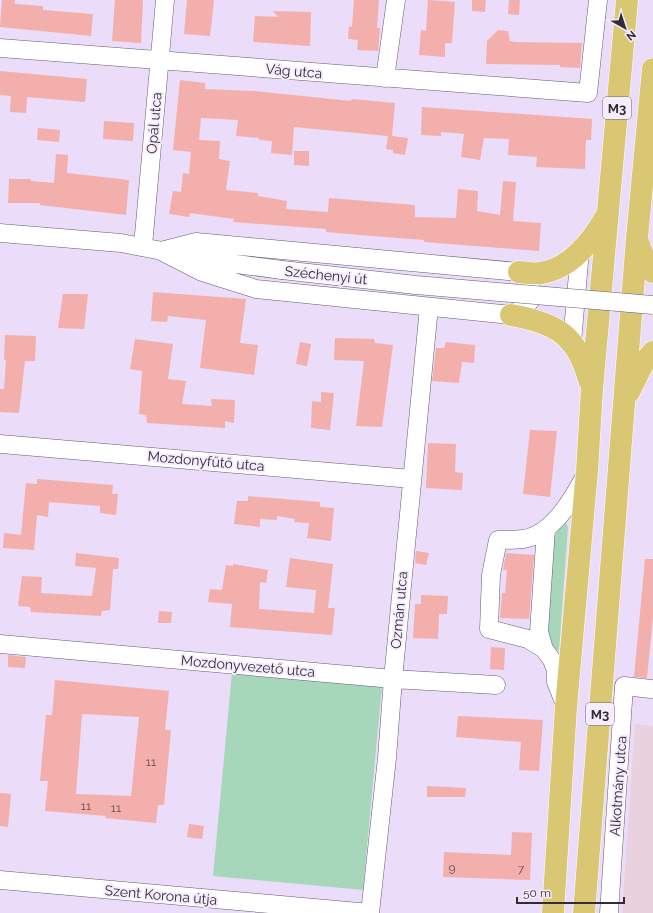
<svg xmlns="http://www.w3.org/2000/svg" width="653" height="913" viewBox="0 0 653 913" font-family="Raleway,sans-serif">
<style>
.education{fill:#e9d2dd}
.green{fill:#a7d7bb}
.building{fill:#f3afab;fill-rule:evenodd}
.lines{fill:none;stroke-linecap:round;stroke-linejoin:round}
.minor-casing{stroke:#665a72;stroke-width:19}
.major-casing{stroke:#fff;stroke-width:23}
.minor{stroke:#fff;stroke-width:18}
.major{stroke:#dac773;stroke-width:22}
.minor-bridge-casing{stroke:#665a72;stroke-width:19;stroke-linecap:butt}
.minor-bridge{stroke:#fff;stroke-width:18}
.labels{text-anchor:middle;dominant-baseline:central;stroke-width:4;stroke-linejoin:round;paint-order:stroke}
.number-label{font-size:12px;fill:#624d54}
.shield{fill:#f5ecfd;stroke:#6c6672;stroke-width:1}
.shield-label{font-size:13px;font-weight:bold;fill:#322c37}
.street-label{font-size:14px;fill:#322c37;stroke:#f5ecfd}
</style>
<rect width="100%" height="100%" fill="#ebdcf9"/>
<!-- education -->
<path class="education" d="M635 724 653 726V913H622Z"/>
<!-- green -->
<path class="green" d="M563 522 566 523 568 527 559 651 553 648 548 633 554 538Z
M232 672 382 685 363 890 213 876Z"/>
<!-- building -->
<path class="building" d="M2 0H15V4L43 6V10L93 14 91 36 0 27Z
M115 0H143L141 43 112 41Z
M187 0H214L210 36 184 34Z
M354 0H379L377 28H380L378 51 357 50 358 40 348 39 349 26 352 27Z
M428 0 455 2 452 43H445V57L419 55 421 30 426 31Z
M472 0H486L485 12 472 11Z
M509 0H520L519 15 508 14Z
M273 11 311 12 310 46 253 42 255 16 278 17Z
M498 30 508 31 510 41 514 42 582 43 580 68 560 67V65L486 64 487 41Z
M0 71 87 79 85 102 27 97 26 113 10 112 11 96 0 95Z
M180 80 205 83V89L253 91 351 101 352 99 395 103 392 136 408 138 405 155 393 153V150L386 149 388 136 294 127 292 155 271 153 272 141 259 140V138L236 136 238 120 201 118 199 140 220 141 219 159 230 161 226 190 258 193V196L287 201 286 209 328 212 329 198 415 205V217L456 218 458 189 478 191 477 211 500 215 503 181 516 182 513 221 541 223 539 251 424 242V240L359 235 326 232V229L233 222 234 219 190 213 189 217 169 214 173 191 181 192 183 173 189 174 191 152 173 150Z
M422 107 592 119 591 140H586L585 169 536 167 537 157 508 155 509 139 484 138 480 160 461 157 464 134 441 132V136L421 135Z
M104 121 134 123 133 141 103 139Z
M38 128 60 130 59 142 37 140Z
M294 151H309V166L294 165Z
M56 154 68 155 67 173 129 180 126 215 40 205V203H8L9 179H31V181L54 183Z
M153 292 246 299 240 343 258 345 254 375 200 368 206 320 168 316 167 322 151 321Z
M63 294H88L84 329 58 328Z
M5 335 36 336 35 361H25L19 413 0 412V389H4L6 360H4Z
M335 338 374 339 375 343 393 345 382 427 356 426 364 361 334 360Z
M135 339 173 344 168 379 186 381 182 404 212 406 211 399 235 400 234 423 225 421V428L147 423 146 415 139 414 142 371 130 369Z
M300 342 311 344 307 366 296 364Z
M446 342 475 345 474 363 462 362 459 383 432 381 436 348H444Z
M321 392 334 393 330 430 311 428 312 401 321 402Z
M530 430 557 431 550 497 523 494Z
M428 443 456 444 455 472 463 473 462 490 426 488Z
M37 479 113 485 112 494H118L116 515 100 513V506L49 502 48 517 37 515 34 550 3 548 4 533 21 535 26 483 37 484Z
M248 496 320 502V507L334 508 331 541 307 538 309 523 294 522 295 519 277 516V520L260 519V527L234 524 237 501H248Z
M416 551 429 553 426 565 415 563Z
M76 553 119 558 118 569H113L110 610 102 611 101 616 31 612 30 607 18 606 22 576 42 577 41 593 92 596 96 568 75 566Z
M506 553 534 555 529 619 500 618 502 593H505L507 570H503Z
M290 558 333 564 328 608H335L332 635 230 627 232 604 208 602 210 589 222 590 226 565 233 566V564L268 570 266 583 260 582 259 609 314 613 316 590 286 587Z
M645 559H653V616L647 678 634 677Z
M421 595 448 596 447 614H439L438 639 413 638 415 604H421Z
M159 611 172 612 171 623H158Z
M491 647 505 648 504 670 490 669Z
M8 655 26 657 25 668 8 667Z
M55 680 169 691 165 730H171L164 805H158L156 823 105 818 106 816 45 811 48 781H40L46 715H52ZM82 714 139 717 131 796 76 794Z
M458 716 543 720 539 771 519 770 521 742 456 737Z
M427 786 466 788 465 797H427Z
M0 793 11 794 8 827 0 826Z
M189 824 204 826 202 839 187 837Z
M512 832 532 833 530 880 443 877 444 852 511 855Z"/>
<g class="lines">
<defs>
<path id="minor" d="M0 48 588 93 598 0
M385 78 396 0
M0 233 121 243 214 261 282 270
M196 242 519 272 530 284 533 297 526 306 511 315 256 289 202 272 161 251Z
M143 246 165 0
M572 342 580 251
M0 444 412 479
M546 529 539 632 544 649 552 660 556 670V682L566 707
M0 644 393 679 496 685
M544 649 528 639 489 629 491 575 498 540C506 540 515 540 523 539 552 535 572 500 585 476
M0 880 370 913
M370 913 387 758 393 679 429 307
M609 913 624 686 651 689"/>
<path id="major" d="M638 242 647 266 653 272
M519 272C526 273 534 274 541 273 570 269 592 241 605 218
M511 315C556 323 577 335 589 380
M629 392 644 362 653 352
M553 913 566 707 587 471 592 389 627 0
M584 913 637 238 653 69"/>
</defs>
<!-- minor casing -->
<use href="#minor" class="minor-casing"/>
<!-- major casing -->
<use href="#major" class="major-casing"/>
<!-- minor -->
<use href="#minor" class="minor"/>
<!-- major -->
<use href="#major" class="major"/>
<defs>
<path id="minor-bridge" d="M282 270 416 285 653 305"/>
</defs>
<!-- minor-bridge casing -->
<use href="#minor-bridge" class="minor-bridge-casing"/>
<!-- minor-bridge -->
<use href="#minor-bridge" class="minor-bridge"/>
</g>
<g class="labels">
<!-- number labels -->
<g class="number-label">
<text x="151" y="762">11</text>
<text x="86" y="806">11</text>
<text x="116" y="808">11</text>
<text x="452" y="868">9</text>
<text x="521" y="869">7</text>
</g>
<!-- shield labels -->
<g class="shield">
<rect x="603" y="97" width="28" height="22" rx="3"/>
<rect x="586" y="703" width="28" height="22" rx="3"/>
</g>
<g class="shield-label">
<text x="617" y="108">M3</text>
<text x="600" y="714">M3</text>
</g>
<!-- street labels -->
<g class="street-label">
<text transform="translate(294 71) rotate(5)">Vág utca</text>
<text transform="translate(154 123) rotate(-85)">Opál utca</text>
<text transform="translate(326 275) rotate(6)">Széchenyi út</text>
<text transform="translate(206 461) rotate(5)">Mozdonyfűtő utca</text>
<text transform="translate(399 610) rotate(-85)">Ozmán utca</text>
<text transform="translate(248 666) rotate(5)">Mozdonyvezető utca</text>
<text transform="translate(618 786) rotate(-86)">Alkotmány utca</text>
<text transform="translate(161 895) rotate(5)">Szent Korona útja</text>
</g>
</g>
<!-- north arrow -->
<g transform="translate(625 28) rotate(141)" stroke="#f5ecfd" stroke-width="3" paint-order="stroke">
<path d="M0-3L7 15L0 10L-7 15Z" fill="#322c37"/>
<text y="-6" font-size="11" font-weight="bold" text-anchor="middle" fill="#322c37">N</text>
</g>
<!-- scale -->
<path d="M517 897v6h107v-6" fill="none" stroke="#322c37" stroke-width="2"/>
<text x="523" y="897" font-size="12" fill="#322c37" stroke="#f5ecfd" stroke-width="3" paint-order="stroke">50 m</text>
</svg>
